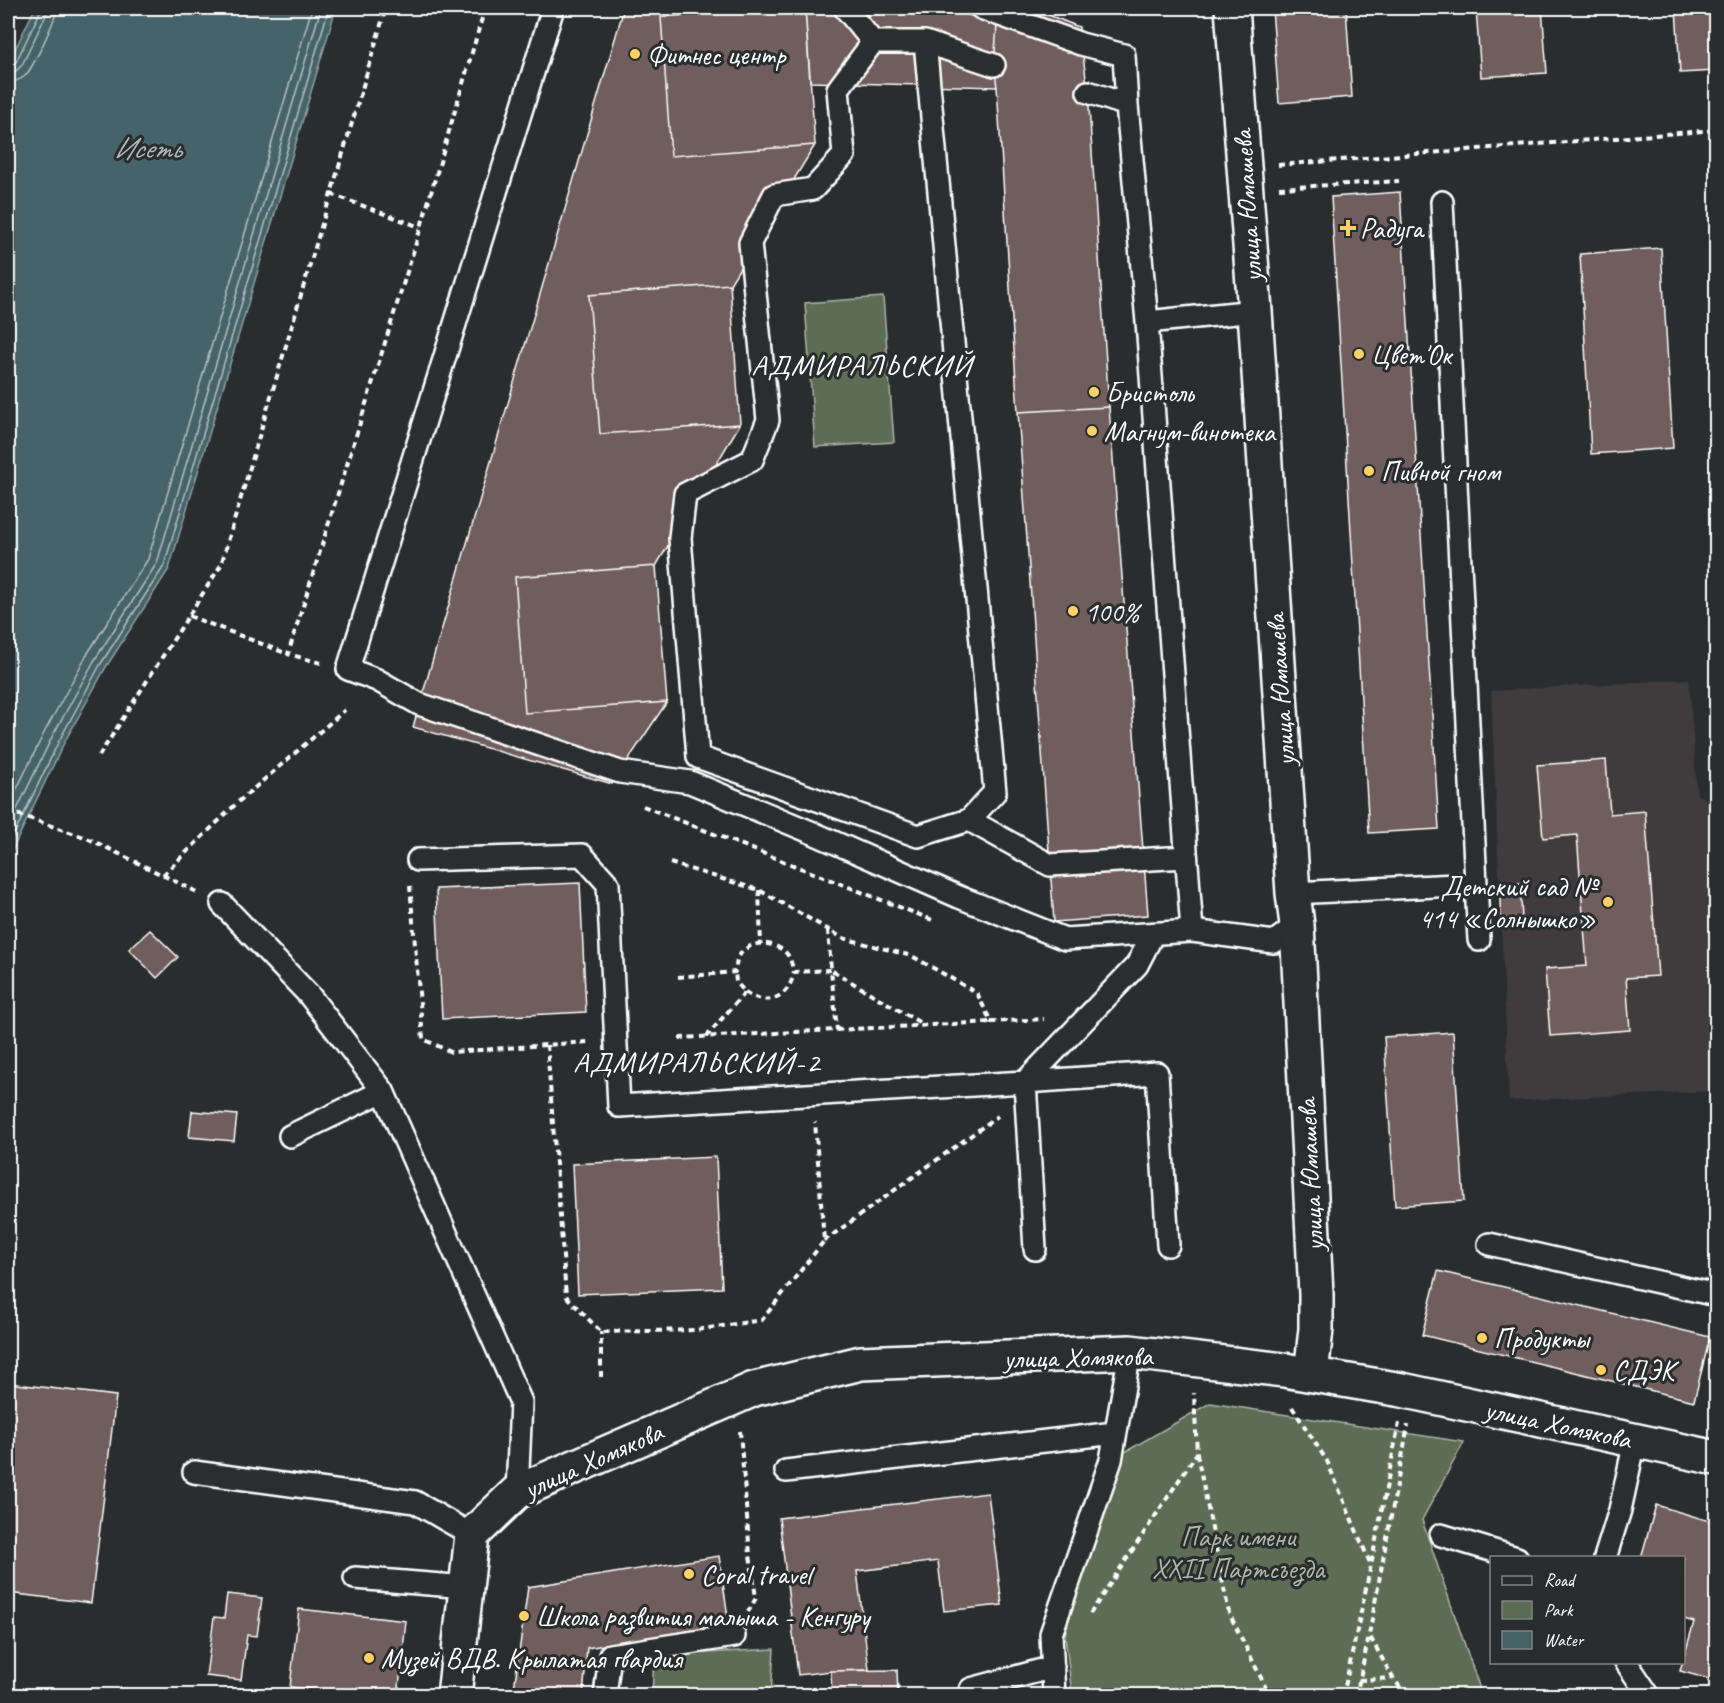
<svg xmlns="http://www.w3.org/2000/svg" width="1724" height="1703" viewBox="0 0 1724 1703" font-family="Caveat,sans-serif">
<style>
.built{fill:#3f3b3c}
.green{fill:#5c6c54;stroke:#aeb6aa;stroke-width:1.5}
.water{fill:#456367;stroke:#8fa1a4;stroke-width:1.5}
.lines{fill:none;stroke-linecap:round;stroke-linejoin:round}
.shore{stroke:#b5c1c2;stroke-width:1.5}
.building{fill:#705d5d;stroke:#fff;stroke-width:1.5}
.service-casing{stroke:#fff;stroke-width:26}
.tertiary-casing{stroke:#fff;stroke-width:38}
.path{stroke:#fff;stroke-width:4;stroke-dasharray:6 4.5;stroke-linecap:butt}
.service{stroke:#2a2d2e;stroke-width:21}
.tertiary{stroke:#2a2d2e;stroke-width:33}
.poi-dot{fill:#ffd166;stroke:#2a2d2e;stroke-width:2}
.labels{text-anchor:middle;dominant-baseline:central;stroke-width:6;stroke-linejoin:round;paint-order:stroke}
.poi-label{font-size:28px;fill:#fff;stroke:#2a2d2e;text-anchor:start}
.street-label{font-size:28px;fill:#fff;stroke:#2a2d2e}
.park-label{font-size:28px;fill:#aeb6aa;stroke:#2a2d2e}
.water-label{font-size:30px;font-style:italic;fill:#abb9bb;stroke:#2a2d2e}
.neighbourhood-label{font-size:30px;letter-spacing:1.5px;fill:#fff;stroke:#2a2d2e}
</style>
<rect width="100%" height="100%" fill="#2a2d2e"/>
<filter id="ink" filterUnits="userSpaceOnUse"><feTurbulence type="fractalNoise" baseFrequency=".0167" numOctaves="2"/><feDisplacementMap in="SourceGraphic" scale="12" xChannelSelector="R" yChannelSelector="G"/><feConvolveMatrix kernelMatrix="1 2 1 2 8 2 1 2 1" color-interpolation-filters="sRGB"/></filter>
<g filter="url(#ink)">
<!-- built -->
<path class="built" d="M1689 679 1697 795 1716 802V1091L1509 1101 1491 691Z"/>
<!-- green -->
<path class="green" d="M883 297 894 442 815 447 805 303Z
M1210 1403 1464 1442 1422 1520 1482 1695H1072L1065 1635 1111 1460Z
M774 1649 771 1695 652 1696 654 1656Z"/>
<!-- water -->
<path class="water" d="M35 8H336L169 569 106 667 64 743 18 838 8 861V64Z"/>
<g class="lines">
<!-- shore -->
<path class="shore" d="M8 65H12L16 62 40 12V8
M8 73 16 71 22 65 46 15 48 8
M8 82C14 82 20 80 25 76 33 68 56 19 57 8
M8 807 44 733 86 656 148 559 312 8
M8 828 52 737 94 661 157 563 321 8
M8 847 59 741 100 665 164 566 329 8"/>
</g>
<!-- building -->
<path class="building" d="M624 8H780L661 17 671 156 815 145 730 284 589 295 600 434 740 424 656 566 515 577 525 713 667 702 612 784 413 727Z
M780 8H805L815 145 671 156 661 17Z
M805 8H949L997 25 994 65 997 87 810 82Z
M994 8H1031L1079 27 1088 92 1109 407 1018 412 997 87 994 65 997 25Z
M1272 8H1346L1352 97 1279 103Z
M1476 8H1542L1547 73 1481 77Z
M1676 8H1716V71L1680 73Z
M1400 192 1439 829 1369 833 1331 197Z
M1661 248 1673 448 1591 454 1580 254Z
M730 284 740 424 600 434 589 295Z
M1109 407 1148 915 1054 922 1018 412Z
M656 566 667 702 525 713 515 577Z
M1606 760 1610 814 1645 811 1658 976 1626 978 1630 1030 1550 1036 1545 969 1587 966 1577 835 1543 838 1537 765Z
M580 883 586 1012 442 1019 436 889Z
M1520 883 1522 918 1501 919 1499 884Z
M150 930 178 957 157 978 129 949Z
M1453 1032 1464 1201 1395 1206 1384 1037Z
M192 1111 237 1115 234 1141 189 1137Z
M716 1157 722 1288 578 1294 572 1164Z
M1438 1271 1710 1337 1694 1401 1422 1335Z
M8 1383 116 1396 91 1603 8 1593Z
M988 1493 1002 1605 944 1611 938 1561 857 1571 869 1670 831 1671 798 1675 779 1518Z
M1656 1505 1716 1523V1681L1680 1671 1694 1622 1684 1619V1558H1641Z
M719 1556 729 1624 587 1648 583 1696H513L528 1587Z
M227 1594 262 1598 257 1636 247 1635 241 1680 206 1676 214 1617 224 1618Z
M299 1609 406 1621 398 1696H373L290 1687Z
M897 1670 898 1696H832L831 1671Z"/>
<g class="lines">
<defs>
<path id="service" d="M553 8 348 669 377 680 419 704 620 772 690 782 813 833 959 897 1065 939 1192 931 1274 942 1297 925
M845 8 873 42H925L994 65
M981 8 1081 44 1124 55 1127 105
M873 42 838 89 844 155 813 189 774 195 750 243 768 420 752 460 685 494 680 538 698 757 918 836 969 820 995 792 925 42
M1088 92 1127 105 1147 322 1192 931
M1147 322 1255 311
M969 820 1050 865 1186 857
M418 860 582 855 608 884 619 1106 1025 1082 1137 965 1153 934
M1476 884 1479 940
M1293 893 1476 884 1442 202
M222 904 309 995 383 1091 521 1402 517 1492
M290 1136 383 1091
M1489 1244 1716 1295
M1035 1249 1025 1082 1157 1073 1168 1245
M786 1471 1115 1433
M194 1472 415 1502 472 1535
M1441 1535 1517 1558
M1605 1558 1620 1510 1635 1441
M355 1578 466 1587
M1626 1662 1649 1696
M605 1696 610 1655 734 1636
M971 1696V1689L1053 1667
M1054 1696 1051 1634 1111 1460 1130 1352"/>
<path id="tertiary" d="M1232 8 1255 311 1293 893 1297 925 1316 1294V1329L1311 1374
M454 1696 472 1535 517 1492 754 1389 861 1363 1130 1352 1284 1370 1402 1390 1716 1458"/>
</defs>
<!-- service casing -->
<use href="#service" class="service-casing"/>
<!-- tertiary casing -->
<use href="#tertiary" class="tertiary-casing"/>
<!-- path -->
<path class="path" d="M1278 165 1716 130
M1279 188 1399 181
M331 194 420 227
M189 616 288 654
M321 663 288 654 421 227 485 8
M99 756 221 565 386 8
M643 806 935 921
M8 811 87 838 197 892
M670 863 759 890 843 938 912 956 977 993 991 1022 1044 1019
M163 875 237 803 345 710
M410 886 423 1039 451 1052 588 1042
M759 890 761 944
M828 930 831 970 924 1025
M678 977 735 972C736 968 736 961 738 958 747 939 775 940 787 954 791 959 792 966 794 972L831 970 837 1030
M745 992C767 1007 789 999 794 972
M706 1037 745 992 736 982 735 972
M679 1038 991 1022
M547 1045 566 1296 601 1332 696 1330 762 1320 824 1241 815 1122
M824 1241 998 1116
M601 1377V1332
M1292 1407 1327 1461 1370 1563
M740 1431 750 1555 756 1598 748 1612
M1197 1454 1229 1613 1270 1696
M1090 1614 1197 1453 1194 1393
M1359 1680 1393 1678
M1343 1696 1371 1565 1399 1423
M1356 1696 1369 1636
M1407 1696 1393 1678 1369 1635 1408 1425"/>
<!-- service -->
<use href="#service" class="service"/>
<!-- tertiary -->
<use href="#tertiary" class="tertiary"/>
</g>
</g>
<!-- markers -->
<g class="poi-dot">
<circle cx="635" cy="54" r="6"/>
<path d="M1345 219h6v6h6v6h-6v6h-6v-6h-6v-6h6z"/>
<circle cx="1359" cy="354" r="6"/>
<circle cx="1094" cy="392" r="6"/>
<circle cx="1092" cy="431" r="6"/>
<circle cx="1369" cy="471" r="6"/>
<circle cx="1073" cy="611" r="6"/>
<circle cx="1608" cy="902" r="6"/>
<circle cx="1482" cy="1338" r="6"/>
<circle cx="1601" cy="1370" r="6"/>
<circle cx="689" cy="1574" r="6"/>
<circle cx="524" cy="1616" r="6"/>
<circle cx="369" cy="1658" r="6"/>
</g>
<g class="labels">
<!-- poi labels -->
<g class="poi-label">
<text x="647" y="54">Фитнес центр</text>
<text x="1360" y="228">Радуга</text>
<text x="1371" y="354">Цвет'Ок</text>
<text x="1106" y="392">Бристоль</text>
<text x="1104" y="431">Магнум-винотека</text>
<text x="1381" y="471">Пивной гном</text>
<text x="1085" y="611">100%</text>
<text x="1596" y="886" text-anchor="end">Детский сад №<tspan x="1596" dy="32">414 «Солнышко»</tspan></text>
<text x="1494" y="1338">Продукты</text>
<text x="1613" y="1370">СДЭК</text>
<text x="701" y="1574">Coral travel</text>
<text x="536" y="1616">Школа развития малыша - Кенгуру</text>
<text x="381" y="1658">Музей ВДВ. Крылатая гвардия</text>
</g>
<!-- street labels -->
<g class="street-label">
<text transform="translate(1247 206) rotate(-94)">улица Юмашева</text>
<text transform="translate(1280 690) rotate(-94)">улица Юмашева</text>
<text transform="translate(1310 1175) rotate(-93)">улица Юмашева</text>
<text transform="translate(1078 1357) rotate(-1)">улица Хомякова</text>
<text transform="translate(1558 1424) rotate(12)">улица Хомякова</text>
<text transform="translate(593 1460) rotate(-24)">улица Хомякова</text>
</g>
<!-- park labels -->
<g class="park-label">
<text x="1238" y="1536">Парк имени<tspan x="1238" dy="32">XXII Партсъезда</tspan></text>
</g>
<!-- water labels -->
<g class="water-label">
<text x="147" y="148">Исеть</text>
</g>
<!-- neighbourhood labels -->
<g class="neighbourhood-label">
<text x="862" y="365">АДМИРАЛЬСКИЙ</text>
<text x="697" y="1062">АДМИРАЛЬСКИЙ-2</text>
</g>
</g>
<!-- margin -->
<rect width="1724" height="1703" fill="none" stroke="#2a2d2e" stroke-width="30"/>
<rect x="15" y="15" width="1694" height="1673" fill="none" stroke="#fff" stroke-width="2" filter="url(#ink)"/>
<!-- legend -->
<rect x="1490" y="1556" width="195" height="108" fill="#2a2d2e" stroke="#7f8182" stroke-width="1.5"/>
<rect x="1502" y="1576" width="30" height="9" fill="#2a2d2e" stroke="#7f8182" stroke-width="1.5"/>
<text x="1544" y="1586" font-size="18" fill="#ffffff">Road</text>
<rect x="1502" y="1601" width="30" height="18" fill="#5c6c54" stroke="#7f8182" stroke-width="1.5"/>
<text x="1544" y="1616" font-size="18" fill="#ffffff">Park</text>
<rect x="1502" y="1631" width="30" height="18" fill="#456367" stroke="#7f8182" stroke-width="1.5"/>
<text x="1544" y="1646" font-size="18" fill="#ffffff">Water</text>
</svg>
